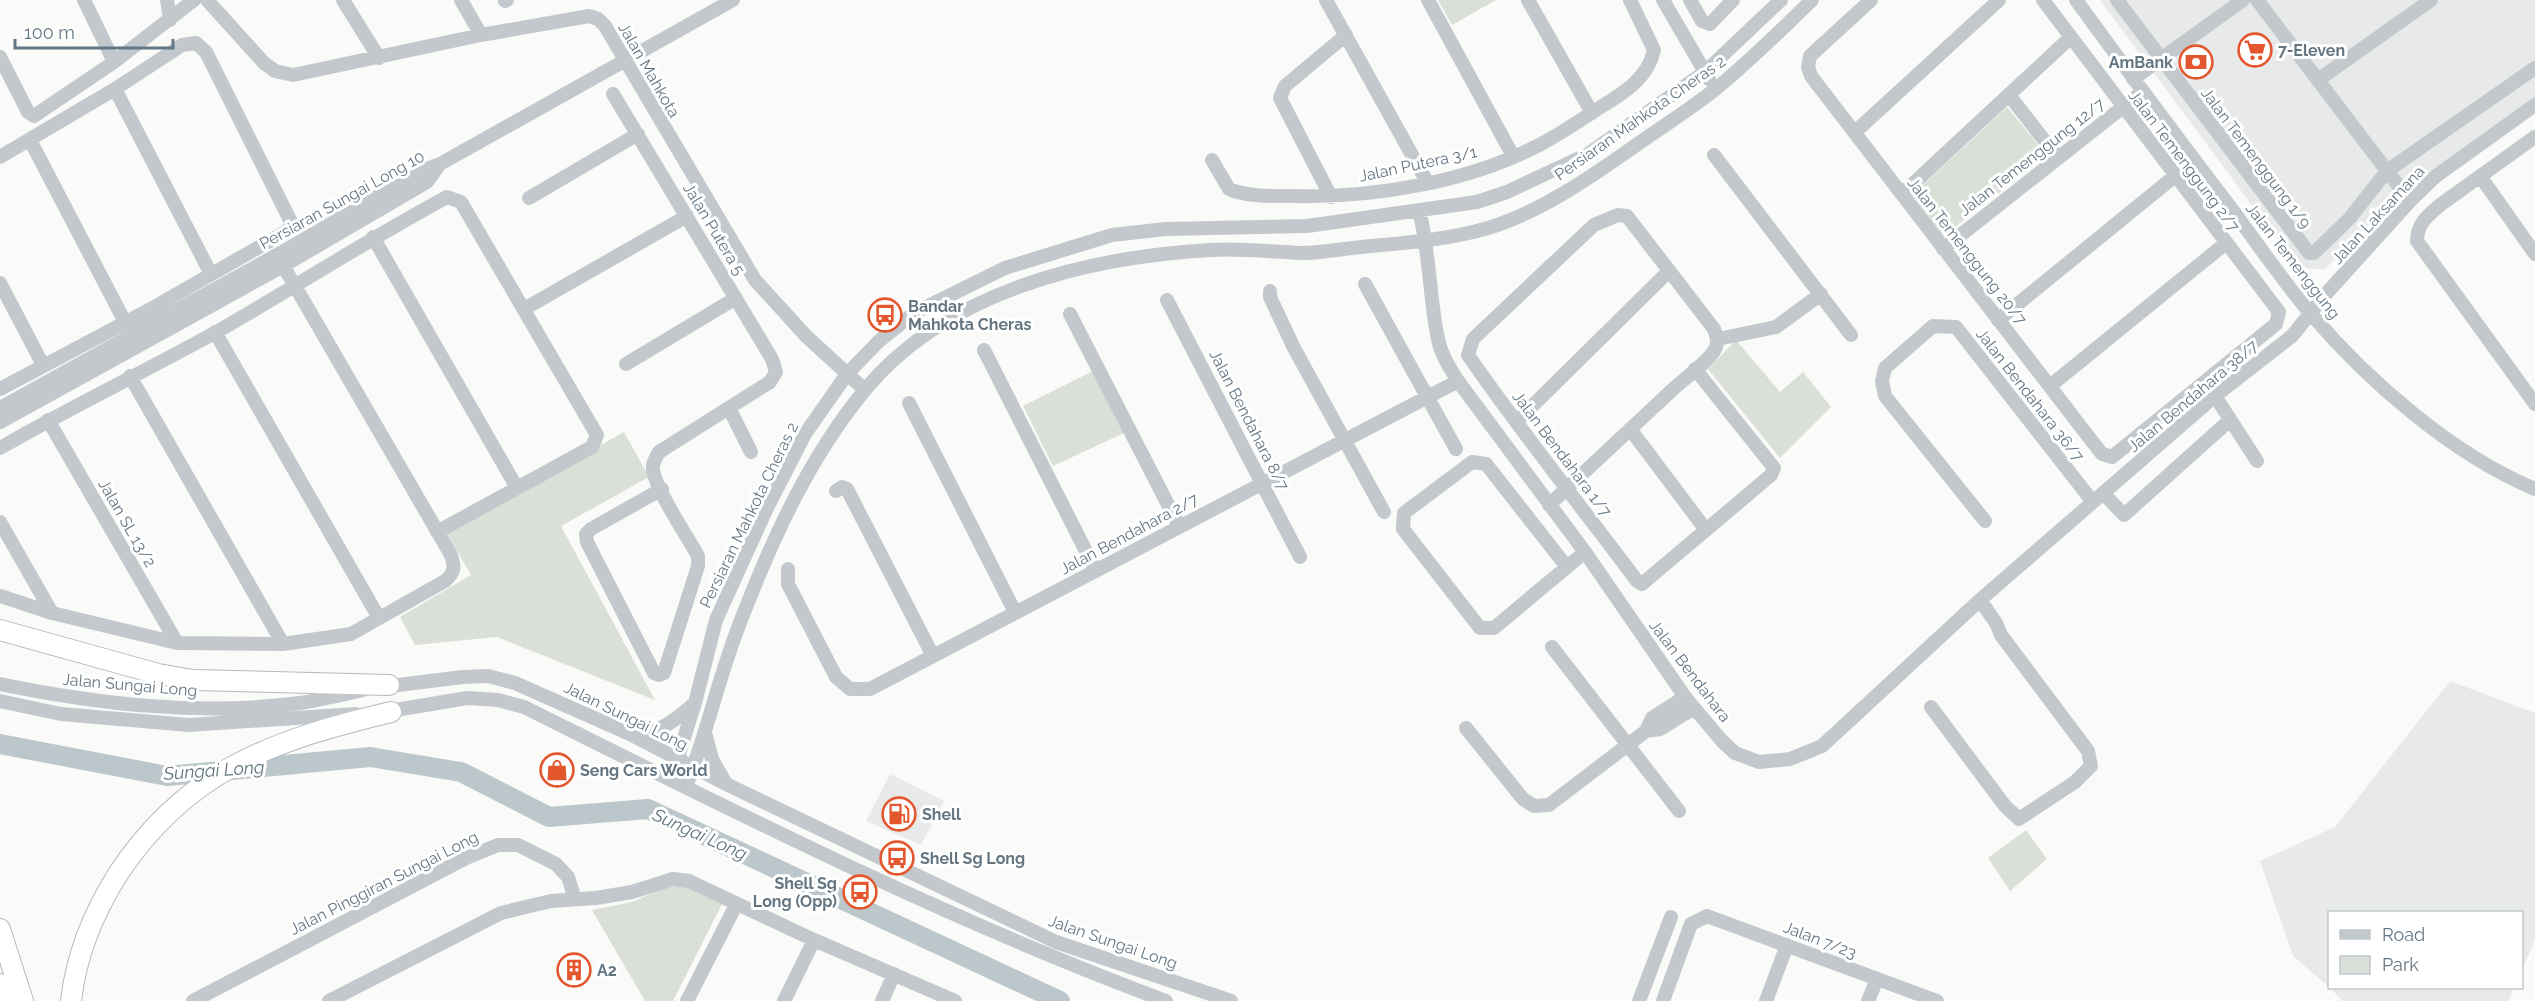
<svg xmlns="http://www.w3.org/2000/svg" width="2535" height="1001" viewBox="0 0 2535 1001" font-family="Raleway,sans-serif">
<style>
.built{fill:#e8e9e9}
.green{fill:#dadfd7}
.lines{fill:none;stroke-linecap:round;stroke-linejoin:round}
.river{stroke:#bbc7cb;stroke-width:20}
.highway-casing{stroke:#b4b9bd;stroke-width:22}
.minor{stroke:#c3c8cc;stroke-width:14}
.highway{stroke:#fff;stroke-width:20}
.labels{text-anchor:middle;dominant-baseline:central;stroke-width:6;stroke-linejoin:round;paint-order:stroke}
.poi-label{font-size:16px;font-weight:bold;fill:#657683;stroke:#fff;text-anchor:start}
.street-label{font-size:16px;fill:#657683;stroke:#fff}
.water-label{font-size:18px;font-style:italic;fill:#60757c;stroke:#fff}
</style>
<rect width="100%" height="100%" fill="#fafaf8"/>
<!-- built -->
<path class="built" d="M2100 0H2535V101L2387 207 2325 269H2299Z
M2450 681 2535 713V940L2522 970V912H2330L2329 987 2293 956 2260 861 2335 827Z
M890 774 944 801 921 845 866 821Z
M2330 988H2514L2508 1001H2343Z"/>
<!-- green -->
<path class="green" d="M1438 0H1496L1452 25Z
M2007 107 2047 156 1942 237 1911 196Z
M1736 340 1780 392 1803 372 1831 407 1780 458 1708 369Z
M1093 371 1124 433 1053 466 1023 406Z
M624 432 649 477 561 526 655 700 497 637 415 645 400 617 471 575 446 532Z
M2026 830 2047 859 2010 891 1988 858Z
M686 885 722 904 673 1001H645L592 910 632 902 664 888Z"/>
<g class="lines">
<!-- river -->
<path class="river" d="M0 744 167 776 370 757 461 772 549 817 648 809 1060 1001"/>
<defs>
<path id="highway" d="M0 630 158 674 193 680 389 685
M0 929 23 1001
M0 984 4 1001
M71 1001C76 956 94 912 118 874 187 769 275 740 391 712"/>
</defs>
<!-- highway casing -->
<use href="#highway" class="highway-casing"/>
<!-- minor -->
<path class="minor" d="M84 0 114 62
M167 0 170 20
M207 0 264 63 275 71 293 75 481 35 589 16 598 19 605 26 755 280 806 336 865 390
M343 0 379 58
M461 0 481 35
M1326 0 1427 182
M1428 0 1513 156
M1528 0 1592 113
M1663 0 1709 79
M1690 0 1702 21 1710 24 1733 0
M1871 0 1810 56 1808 67 1811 76 2081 427 2102 454 2112 457 2276 324 2279 312 2043 0
M2076 0C2127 70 2178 139 2231 208 2257 243 2282 280 2311 314 2368 381 2453 455 2535 489
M2117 0 2309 253H2314L2349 219 2387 171 2535 68
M2257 0 2410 201
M505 1 507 0
M0 57 28 112 34 116 114 62 194 0
M2133 79 2243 0
M2318 80 2431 0
M115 89 211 274
M613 94 772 359 776 372 770 382 659 452C656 458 652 463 653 470 656 490 687 536 698 556V566L664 673 659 675 654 673 587 542 586 534 591 529 662 489
M2009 95 2058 158
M1855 132 1999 0
M2535 137 2440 205C2428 215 2417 224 2417 241L2535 404
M30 140 125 322
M1714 155 1851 335
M0 157 115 89 182 45 196 43 206 52 292 224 287 231 149 310 0 389
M1212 160 1229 189C1247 197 1273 196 1293 196 1374 198 1469 182 1541 144 1560 134 1578 122 1596 110 1620 95 1648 80 1654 50L1630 0
M2480 176 2535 254
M1902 194 2071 37
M1331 197 1280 98 1285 86 1346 35
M529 198 638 134
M1419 210C1430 253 1429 296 1438 339 1441 355 1450 368 1458 381L1585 552 1685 697 1722 741 1735 753 1759 762 1790 759 1822 746 1980 600 2215 396 2292 336 2325 295 2410 201 2436 176 2535 105
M373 237 517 488
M1943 249 2142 92
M0 283 43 365
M1365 284 1456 449
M1270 291V297L1294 348 1384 512
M1167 300 1300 557
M524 309 687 216
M1070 314 1179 526
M1998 320 2175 176
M215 332 379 618
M1718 339 1776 327 1821 294
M984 350 1096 571
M626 364 736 298
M130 376 283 644
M2050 386 2226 243
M2215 396 2257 461
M909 403 1015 612
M0 408 277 255 421 171 440 164 733 0
M729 408 751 452
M48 420 177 643
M1517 421 1669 271
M0 422 283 266 427 182 440 164
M1630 429 1706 530
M0 448C71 407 146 371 218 331 295 287 369 239 447 197L461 202 597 435 592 447 437 532
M836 491 842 487 847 489 933 656
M2104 494 2124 515 2230 420
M1549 505C1590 467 1630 429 1670 392 1683 379 1704 366 1714 351 1719 343 1717 337 1714 329L1627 216 1618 215 1594 225 1473 339 1468 355C1521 432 1581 506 1637 581L1642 584 1771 475 1774 468 1695 369
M1985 521 1885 396 1882 381 1885 368 1933 326 1956 327 2093 502
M0 522 52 613
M1567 567 1486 464 1472 462 1404 513 1403 529 1480 628H1494L1585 552
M788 569V584L836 677 850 689H870L1458 381
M0 596 52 613 177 643 283 644 351 634 445 581C455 572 455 568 451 555L277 255
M1552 647 1679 811
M0 684C98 704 200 716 300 703 321 700 342 695 363 690
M382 687 463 677 488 676 515 683 630 734 726 784 1056 942 1231 1001
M0 701 61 714 189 725 356 714
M1931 707 2005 806 2019 819 2075 782 2091 766 2088 751 2001 635 1996 623 1980 600
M384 712 467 698 498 700 524 707C735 812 945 919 1166 1001
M1466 728 1523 799 1534 806 1549 805 1646 731 1660 729 1694 708
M1646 731 1652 718 1685 697
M632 734C662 732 673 722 695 703
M706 736 712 759 726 784
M671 779 695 703 716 620 767 508 805 434 847 374 879 341 914 313 1005 268 1112 235 1166 229 1307 226 1477 202 1507 192 1588 154 1705 72 1781 0
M686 787C708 730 720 671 743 615 774 535 810 457 864 391 946 291 1088 257 1211 250 1241 248 1271 252 1301 253 1321 253 1341 249 1361 247 1404 243 1447 240 1488 228 1540 212 1588 179 1632 148 1660 128 1691 109 1718 87 1751 60 1781 30 1812 0
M193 1001 466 858 498 845H518L556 864 568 877 575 899
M329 1001 501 913 551 901 596 898 632 892 673 879 689 881 814 940 955 1001
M687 1001 736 905
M784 1001 814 940
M882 1001 894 974
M1639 1001 1671 917
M1663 1001 1691 924 1707 916 1937 1001
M1766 1001 1787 945
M1868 1001 1877 979"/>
<!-- highway -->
<use href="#highway" class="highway"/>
</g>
<!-- icons -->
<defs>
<symbol id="supermarket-ring" viewBox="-11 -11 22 22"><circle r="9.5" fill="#fff" stroke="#e4572e" stroke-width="1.5"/><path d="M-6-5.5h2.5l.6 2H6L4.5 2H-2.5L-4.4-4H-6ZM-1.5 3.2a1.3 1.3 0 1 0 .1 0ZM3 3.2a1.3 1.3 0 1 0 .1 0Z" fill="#e4572e"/></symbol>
<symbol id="bank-ring" viewBox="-11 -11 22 22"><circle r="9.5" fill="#fff" stroke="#e4572e" stroke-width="1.5"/><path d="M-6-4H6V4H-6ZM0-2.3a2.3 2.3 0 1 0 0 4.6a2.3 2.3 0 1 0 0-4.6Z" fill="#e4572e"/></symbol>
<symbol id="bus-ring" viewBox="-11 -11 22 22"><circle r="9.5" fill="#fff" stroke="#e4572e" stroke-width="1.5"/><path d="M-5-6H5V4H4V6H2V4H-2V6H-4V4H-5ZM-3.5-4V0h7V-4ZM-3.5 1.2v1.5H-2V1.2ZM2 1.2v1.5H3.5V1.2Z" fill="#e4572e"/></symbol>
<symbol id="shop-ring" viewBox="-11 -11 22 22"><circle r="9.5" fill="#fff" stroke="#e4572e" stroke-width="1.5"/><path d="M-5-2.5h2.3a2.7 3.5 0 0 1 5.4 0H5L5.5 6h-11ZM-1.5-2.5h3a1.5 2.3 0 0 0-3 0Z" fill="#e4572e"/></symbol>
<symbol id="fuel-ring" viewBox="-11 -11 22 22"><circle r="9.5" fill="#fff" stroke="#e4572e" stroke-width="1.5"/><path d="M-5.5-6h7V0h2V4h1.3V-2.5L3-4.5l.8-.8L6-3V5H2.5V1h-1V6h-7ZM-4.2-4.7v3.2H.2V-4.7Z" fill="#e4572e"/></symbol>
<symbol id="building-ring" viewBox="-11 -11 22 22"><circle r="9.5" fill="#fff" stroke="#e4572e" stroke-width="1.5"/><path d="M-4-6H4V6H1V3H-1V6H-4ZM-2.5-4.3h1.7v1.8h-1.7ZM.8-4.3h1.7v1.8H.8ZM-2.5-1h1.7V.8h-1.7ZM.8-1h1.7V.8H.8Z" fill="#e4572e"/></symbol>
</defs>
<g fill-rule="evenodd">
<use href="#supermarket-ring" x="2236" y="31" width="38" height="38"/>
<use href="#bank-ring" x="2177" y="43" width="38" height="38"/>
<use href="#bus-ring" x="866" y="296" width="38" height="38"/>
<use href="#shop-ring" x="538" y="751" width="38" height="38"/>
<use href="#fuel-ring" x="880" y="795" width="38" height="38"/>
<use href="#bus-ring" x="878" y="839" width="38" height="38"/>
<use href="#bus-ring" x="841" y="873" width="38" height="38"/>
<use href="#building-ring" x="555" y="951" width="38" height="38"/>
</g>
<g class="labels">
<!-- poi labels -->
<g class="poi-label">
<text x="2278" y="50">7-Eleven</text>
<text x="2173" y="62" text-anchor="end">AmBank</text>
<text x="908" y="306">Bandar<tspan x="908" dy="18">Mahkota Cheras</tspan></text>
<text x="580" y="770">Seng Cars World</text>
<text x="922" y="814">Shell</text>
<text x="920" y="858">Shell Sg Long</text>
<text x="837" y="883" text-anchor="end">Shell Sg<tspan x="837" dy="18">Long (Opp)</tspan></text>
<text x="597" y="970">A2</text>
</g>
<!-- street labels -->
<g class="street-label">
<text transform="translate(649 70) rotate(60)">Jalan Mahkota</text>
<text transform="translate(1640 118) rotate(-35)">Persiaran Mahkota Cheras 2</text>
<text transform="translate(2032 157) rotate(-38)">Jalan Temenggung 12/7</text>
<text transform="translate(2256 158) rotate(53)">Jalan Temenggung 1/9</text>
<text transform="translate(2184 161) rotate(53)">Jalan Temenggung 2/7</text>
<text transform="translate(1418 164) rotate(-12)">Jalan Putera 3/1</text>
<text transform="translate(342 200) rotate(-29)">Persiaran Sungai Long 10</text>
<text transform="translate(2378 215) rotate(-47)">Jalan Laksamana</text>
<text transform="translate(714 229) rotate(59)">Jalan Putera 5</text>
<text transform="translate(1967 251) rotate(52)">Jalan Temenggung 20/7</text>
<text transform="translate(2293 261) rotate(52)">Jalan Temenggung</text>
<text transform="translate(2030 395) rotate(52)">Jalan Bendahara 36/7</text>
<text transform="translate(2193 396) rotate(-40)">Jalan Bendahara 38/7</text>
<text transform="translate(1249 420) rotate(63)">Jalan Bendahara 8/7</text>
<text transform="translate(1562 454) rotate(53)">Jalan Bendahara 1/7</text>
<text transform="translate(749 515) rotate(-64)">Persiaran Mahkota Cheras 2</text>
<text transform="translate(127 523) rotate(60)">Jalan SL 13/2</text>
<text transform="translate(1129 534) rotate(-28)">Jalan Bendahara 2/7</text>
<text transform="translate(1690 671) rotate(53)">Jalan Bendahara</text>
<text transform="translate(130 685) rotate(5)">Jalan Sungai Long</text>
<text transform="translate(626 716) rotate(26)">Jalan Sungai Long</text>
<text transform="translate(384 883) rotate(-27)">Jalan Pinggiran Sungai Long</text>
<text transform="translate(1820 940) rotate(21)">Jalan 7/23</text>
<text transform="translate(1113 942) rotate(19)">Jalan Sungai Long</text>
</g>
<!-- water labels -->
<g class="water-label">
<text transform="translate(214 770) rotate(-4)">Sungai Long</text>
<text transform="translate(700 834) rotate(24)">Sungai Long</text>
</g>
</g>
<!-- legend -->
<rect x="2328" y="911" width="195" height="78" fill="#ffffff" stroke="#c1c8cd" stroke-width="1.5"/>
<rect x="2340" y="930" width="30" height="9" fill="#c3c8cc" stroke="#c1c8cd" stroke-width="1.5"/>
<text x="2382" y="941" font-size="18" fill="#657683">Road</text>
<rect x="2340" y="956" width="30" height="18" fill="#dadfd7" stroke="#c1c8cd" stroke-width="1.5"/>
<text x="2382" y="971" font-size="18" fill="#657683">Park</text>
<!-- scale -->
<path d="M15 39v9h158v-9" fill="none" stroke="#657683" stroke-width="3"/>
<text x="24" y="39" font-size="18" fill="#657683" stroke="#ffffff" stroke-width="4.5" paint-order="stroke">100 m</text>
</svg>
